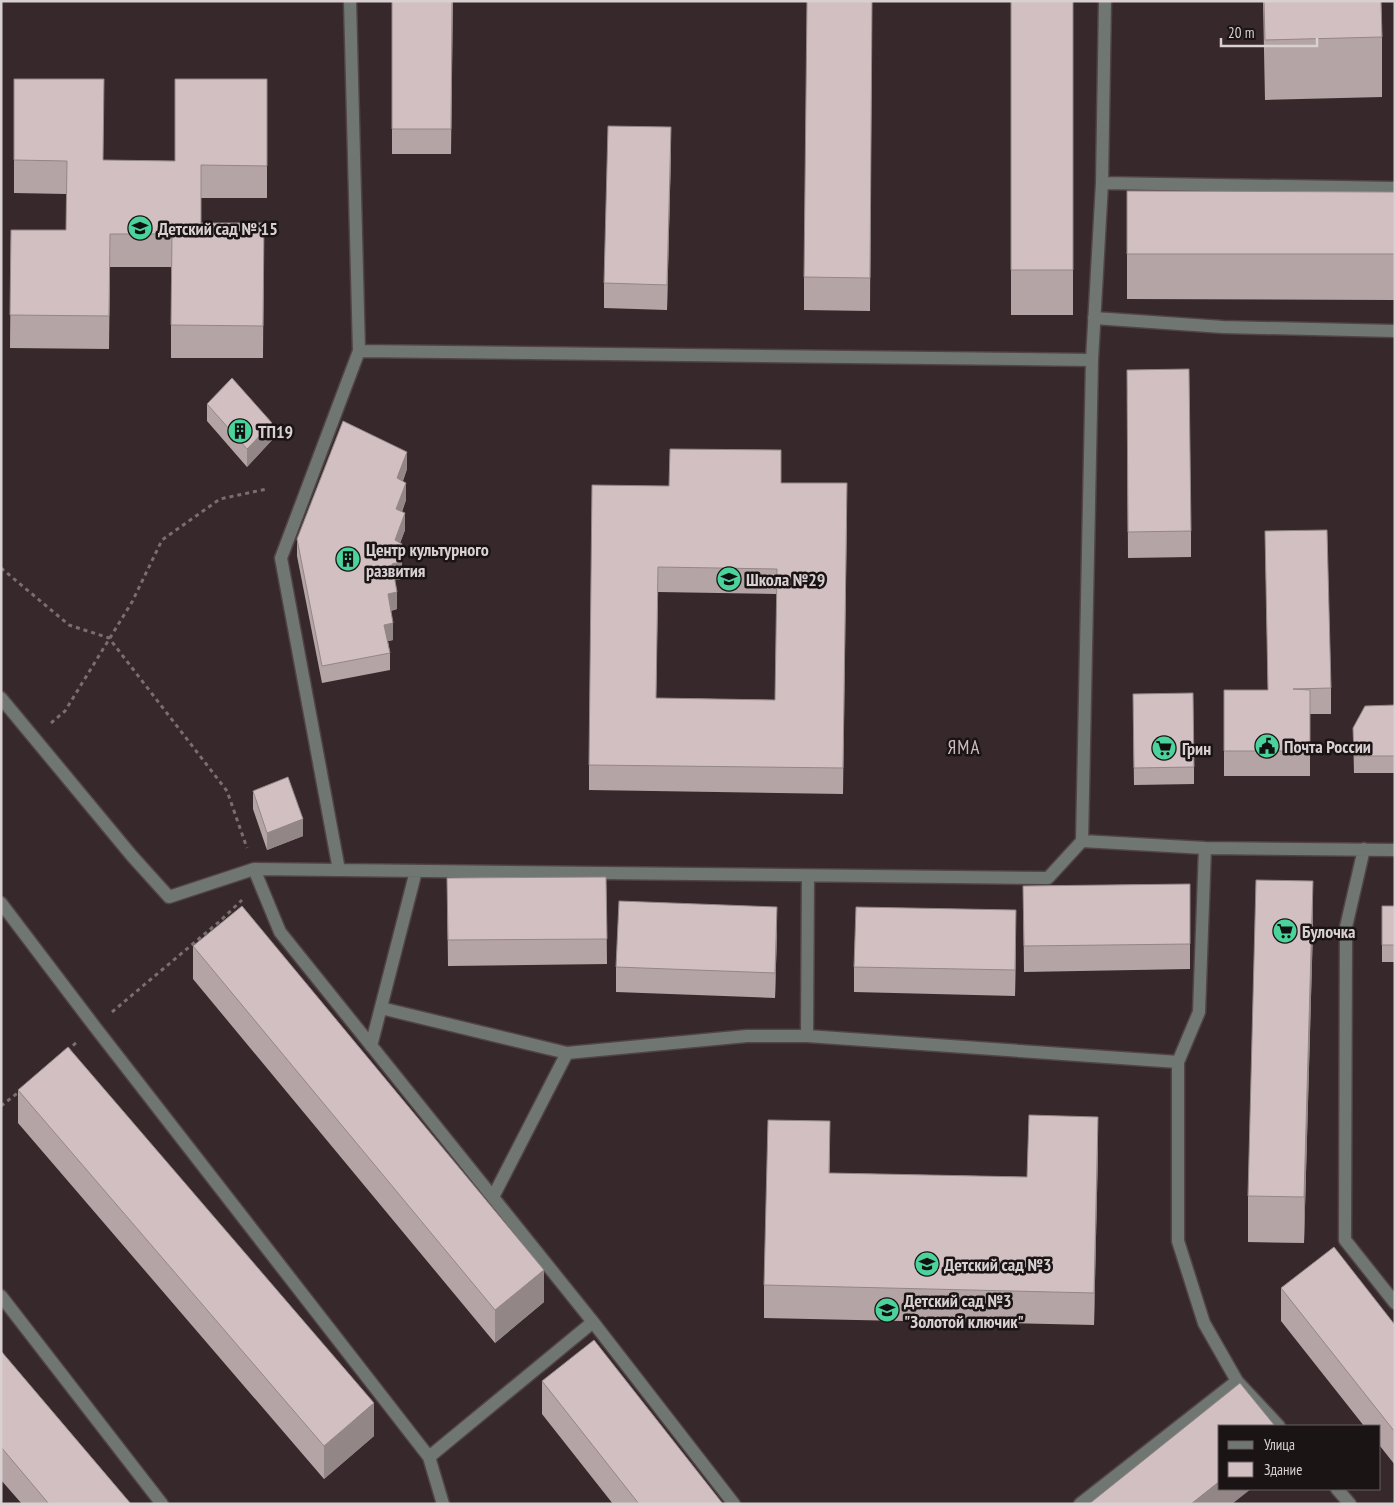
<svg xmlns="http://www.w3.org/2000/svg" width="1396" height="1505" viewBox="0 0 1396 1505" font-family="'PT Sans Narrow',sans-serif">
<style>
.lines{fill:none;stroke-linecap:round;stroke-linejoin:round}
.minor-casing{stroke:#514446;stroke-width:15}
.path{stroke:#7a6e6f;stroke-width:3;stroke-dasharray:4 4;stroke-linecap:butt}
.minor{stroke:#707773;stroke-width:12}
.wall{fill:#b5a4a6;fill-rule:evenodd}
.shaded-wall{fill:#938687}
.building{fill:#d2bfc1;stroke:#938687;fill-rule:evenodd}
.labels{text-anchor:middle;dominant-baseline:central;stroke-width:5;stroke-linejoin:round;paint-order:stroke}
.poi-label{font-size:18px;font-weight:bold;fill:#d9d0d1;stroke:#1a1414;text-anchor:start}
.neighbourhood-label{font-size:19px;letter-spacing:1px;fill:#cebbbd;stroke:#1a1414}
</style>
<rect width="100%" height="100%" fill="#37292b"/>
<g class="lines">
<defs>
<path id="minor" d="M350 1 359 351 1092 360
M1102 183 1395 188
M1094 318 1223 327 1395 331
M1 698 132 856 169 897 254 869
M1082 841 1205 848 1395 850
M1364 849 1346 927 1345 1240 1395 1303
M339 870 281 558 359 351
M1 903 95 1027 429 1457
M381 1008 567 1053
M807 1036 808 876
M371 1046 416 871
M1178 1062V1241L1204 1323 1237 1381 1279 1426
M493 1197 567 1053 747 1036H807L1178 1062 1199 1012 1205 848
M1 1296 162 1504
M593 1322 734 1504
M1337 1489 1350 1504
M443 1504 429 1457 593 1322 280 932 254 869 1048 878 1082 841 1092 360 1102 183 1105 1
M1080 1504 1237 1381"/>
</defs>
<!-- minor casing -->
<use href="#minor" class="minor-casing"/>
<!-- path -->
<path class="path" d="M1 568 69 625 109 638 227 791 247 848
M51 723 65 711 132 602 162 540 220 499 267 489
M112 1012 220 921 242 900
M67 1051 77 1042
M1 1106 20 1091"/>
<!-- minor -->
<use href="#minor" class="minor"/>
</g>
<!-- wall -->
<path class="wall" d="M392 1H453L451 154H392Z
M872 1 870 311 804 310V277Z
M1011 1H1073V315H1011Z
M1263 1H1381L1382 37V97L1265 100Z
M14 79 104 160 175 161 267 79V198H201V223H264L263 358H171V267H110L109 349 10 348 11 230H66V194L14 193Z
M671 152 667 310 604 308V283Z
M1127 191 1395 192V300L1127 299Z
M1127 395 1191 531V557L1128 558Z
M207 404 272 440 247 467 207 421Z
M407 469 403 481 406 500 402 512 405 530 400 543 402 561 401 579 395 580 397 609 391 611 393 640 388 641 390 653V670L322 683 297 556V539Z
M781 483 847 508 843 794 589 790V765L669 486ZM658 592 777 594 775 700 656 698Z
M1265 531 1331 688V714H1310V776H1224V690H1268Z
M1395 705V773H1354L1353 728Z
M1133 712 1194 767V784L1134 785Z
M253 791 303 836 267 850 253 809Z
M606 877 607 964 448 966 447 878Z
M1190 884V969L1024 972 1023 886Z
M1382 906H1395V962H1382Z
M1313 927 1304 1243 1248 1242V1196Z
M777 932 775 998 616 992V967Z
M1016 936 1015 996 854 992V967Z
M193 946 544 1302 495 1343 193 979Z
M18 1090 374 1436 324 1479 18 1123Z
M1098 1150 1094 1325 764 1318V1285L830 1154 829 1173 1027 1177Z
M1281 1288 1395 1325V1465L1380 1446V1426H1364L1281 1321Z
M1 1351 131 1504H22L1 1480Z
M542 1381 723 1504H613L542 1414Z"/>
<!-- shaded-wall -->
<path class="shaded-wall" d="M671 127V152L667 310V285Z
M272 423V440L247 467V449Z
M407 452V469L397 495V478Z
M406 483V500L396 526V509Z
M405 513V530L395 557V540Z
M402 544 401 579 392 581V564Z
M397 592V609L388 611V594Z
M393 623V640L384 642V625Z
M303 819V836L267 850V833Z
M1313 881V927L1304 1243V1197Z
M777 907V932L775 998V973Z
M1016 910V936L1015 996V970Z
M1098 1117V1150L1094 1325V1293Z
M830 1121V1154L829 1205V1173Z
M544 1270V1302L495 1343V1310Z
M374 1403V1436L324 1479V1446Z
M1220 1481V1489H1251L1232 1504H1191Z"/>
<!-- building -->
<path class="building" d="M392 1H452L451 129H392Z
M807 1H872L870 278 804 277Z
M1011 1H1073V270H1011Z
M1264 1H1381L1382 37 1265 40Z
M14 79H104L103 160 175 161V79H267V166L201 165V223H264L263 326 171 325 172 234H110L109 316 10 315 11 230H66L67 161 14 160Z
M608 126 671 127 667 285 604 283Z
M1127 191 1395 192V254H1127Z
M1189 369 1191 531 1128 532 1127 370Z
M232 378 272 423 247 449 207 404Z
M343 421 407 452 397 478 406 483 396 509 405 513 395 540 402 544 401 562 392 564 397 592 388 594 393 623 384 625 390 653 322 666 297 539Z
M670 449 781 450V483H847L843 768 589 765 592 485 669 486ZM658 567 777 569 775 700 656 698Z
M1327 530 1331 688 1293 689 1310 690V751H1224V690H1268L1265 531Z
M1193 693 1194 767 1134 768 1133 694Z
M1395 705V756H1354L1353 728 1365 706Z
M288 777 303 819 267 833 253 791Z
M606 877 607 939 448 940 447 878Z
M1256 880 1313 881 1304 1197 1248 1196Z
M1190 884V944L1024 946 1023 886Z
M619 901 777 907 775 973 616 967Z
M242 906 544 1270 495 1310 193 946Z
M1382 906H1395V945H1382Z
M856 907 1016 910 1015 970 854 967Z
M68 1047 374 1403 324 1446 18 1090Z
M1029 1115 1098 1117 1094 1293 764 1285 768 1120 830 1121 829 1173 1027 1177Z
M1334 1247 1395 1325V1432L1281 1288Z
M594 1340 723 1504H639L542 1381Z
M1 1351 131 1504H49L1 1447Z
M1240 1383 1275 1426H1220V1481L1191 1504H1089Z"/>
<!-- icons -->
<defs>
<symbol id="school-disc" viewBox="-11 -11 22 22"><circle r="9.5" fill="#4ad49c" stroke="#1a1414"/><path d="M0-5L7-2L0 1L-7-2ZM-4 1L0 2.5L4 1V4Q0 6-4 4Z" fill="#111"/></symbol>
<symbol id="building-disc" viewBox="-11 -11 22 22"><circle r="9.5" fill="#4ad49c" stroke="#1a1414"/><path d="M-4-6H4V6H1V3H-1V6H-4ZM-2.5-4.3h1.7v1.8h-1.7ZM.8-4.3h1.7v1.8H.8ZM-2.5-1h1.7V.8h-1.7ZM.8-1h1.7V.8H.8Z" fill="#111"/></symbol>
<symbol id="civic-disc" viewBox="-11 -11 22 22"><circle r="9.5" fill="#4ad49c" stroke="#1a1414"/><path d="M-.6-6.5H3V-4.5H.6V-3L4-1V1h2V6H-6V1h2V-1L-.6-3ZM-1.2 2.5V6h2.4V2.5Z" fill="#111"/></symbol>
<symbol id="supermarket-disc" viewBox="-11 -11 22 22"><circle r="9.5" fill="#4ad49c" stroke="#1a1414"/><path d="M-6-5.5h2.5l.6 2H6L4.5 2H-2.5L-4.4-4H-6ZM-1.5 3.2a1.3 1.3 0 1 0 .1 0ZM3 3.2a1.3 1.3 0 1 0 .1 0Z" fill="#111"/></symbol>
</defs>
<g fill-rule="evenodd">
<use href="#school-disc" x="126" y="214" width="28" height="28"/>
<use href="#building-disc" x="226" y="417" width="28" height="28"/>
<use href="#building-disc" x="334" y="545" width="28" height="28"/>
<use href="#school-disc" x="715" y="565" width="28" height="28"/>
<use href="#civic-disc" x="1253" y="732" width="28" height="28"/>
<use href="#supermarket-disc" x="1150" y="734" width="28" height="28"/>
<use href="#supermarket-disc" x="1271" y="917" width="28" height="28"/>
<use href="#school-disc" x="913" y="1250" width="28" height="28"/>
<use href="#school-disc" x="873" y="1296" width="28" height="28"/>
</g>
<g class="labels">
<!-- poi labels -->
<g class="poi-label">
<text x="158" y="228">Детский сад № 15</text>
<text x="258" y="431">ТП19</text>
<text x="366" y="549">Центр культурного<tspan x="366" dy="21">развития</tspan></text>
<text x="746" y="579">Школа №29</text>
<text x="1284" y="746">Почта России</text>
<text x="1182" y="748">Грин</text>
<text x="1302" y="931">Булочка</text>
<text x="944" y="1264">Детский сад №3</text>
<text x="904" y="1300">Детский сад №3<tspan x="904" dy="21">"Золотой ключик"</tspan></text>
</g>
<!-- neighbourhood labels -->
<g class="neighbourhood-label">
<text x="964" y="747">ЯМА</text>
</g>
</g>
<!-- border -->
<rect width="1396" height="1505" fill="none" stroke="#d9d0d1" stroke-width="5"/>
<!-- legend -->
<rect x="1218" y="1425" width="162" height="65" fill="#1a1414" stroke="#665f60"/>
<rect x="1228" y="1441" width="25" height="8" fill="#707773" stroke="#665f60"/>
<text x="1264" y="1450" font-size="15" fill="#d9d0d1">Улица</text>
<rect x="1228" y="1462" width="25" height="15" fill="#d2bfc1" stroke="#665f60"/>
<text x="1264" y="1475" font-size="15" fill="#d9d0d1">Здание</text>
<!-- scale -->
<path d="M1221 38v8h96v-8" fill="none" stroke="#d9d0d1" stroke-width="2.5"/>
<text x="1228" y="38" font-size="15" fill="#d9d0d1" stroke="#1a1414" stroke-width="4" paint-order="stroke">20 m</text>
</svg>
